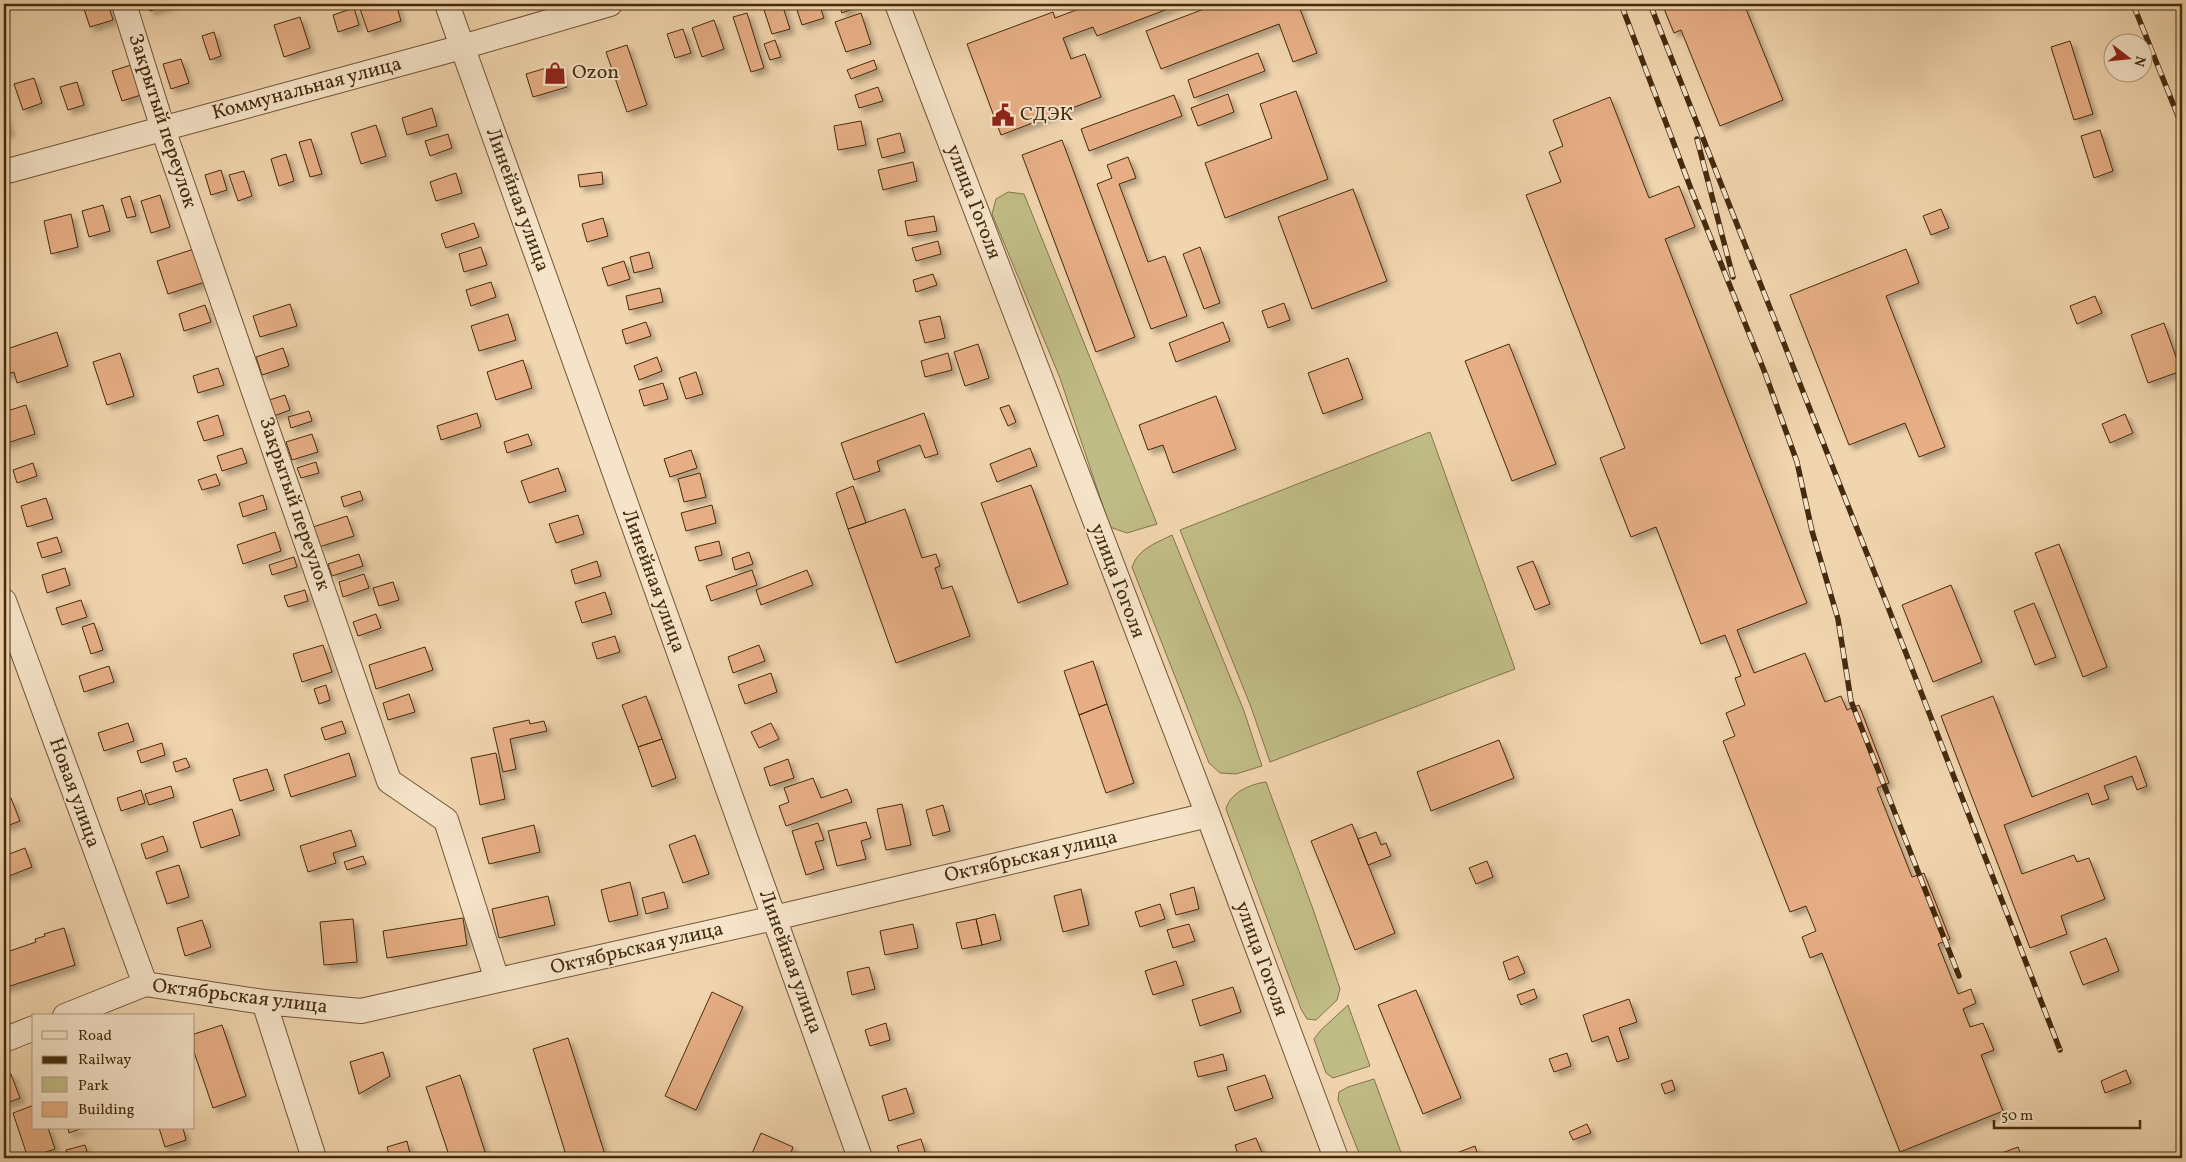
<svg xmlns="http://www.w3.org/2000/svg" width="2186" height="1162" viewBox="0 0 2186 1162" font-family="Vollkorn,serif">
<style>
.green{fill:#c0bc86;stroke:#82744a}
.building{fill:#e7ae85;stroke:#452b0d;filter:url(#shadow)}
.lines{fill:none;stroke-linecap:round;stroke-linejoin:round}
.minor-casing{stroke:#705635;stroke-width:26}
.minor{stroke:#f6e4ca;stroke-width:24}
.rail-casing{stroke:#452b0d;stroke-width:5.5}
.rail{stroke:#f6e4ca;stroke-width:4;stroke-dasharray:11;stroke-linecap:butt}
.labels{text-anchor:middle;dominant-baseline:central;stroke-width:4;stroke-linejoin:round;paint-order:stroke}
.poi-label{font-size:20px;fill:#452b0d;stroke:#f6e4ca;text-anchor:start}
.street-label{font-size:20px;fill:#452b0d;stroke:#f6e4ca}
</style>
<defs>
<filter id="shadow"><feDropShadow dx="4.5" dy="4.5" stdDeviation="2.5" flood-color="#0004"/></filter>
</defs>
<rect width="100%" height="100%" fill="#f1d5ae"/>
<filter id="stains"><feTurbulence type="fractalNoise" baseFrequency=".004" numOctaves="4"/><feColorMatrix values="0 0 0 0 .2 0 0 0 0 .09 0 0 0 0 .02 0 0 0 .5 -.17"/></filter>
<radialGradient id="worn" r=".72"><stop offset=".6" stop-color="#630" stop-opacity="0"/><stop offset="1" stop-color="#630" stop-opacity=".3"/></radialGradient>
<!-- green -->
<path class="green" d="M1008 192 1024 194 1157 524 1127 533 1110 527 1060 378 992 214 996 199Z
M1430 432 1515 669 1270 762 1251 707 1180 530Z
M1172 535 1244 711 1262 766 1236 774 1220 773 1209 763 1132 567C1138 549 1156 543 1172 535Z
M1266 782 1313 909 1340 989 1337 1000 1316 1020 1307 1019 1301 1009 1226 809C1230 793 1250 784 1266 782Z
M1348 1005 1370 1066 1333 1078 1326 1073 1314 1039 1321 1030Z
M1374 1079 1403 1158H1361L1338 1100 1339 1092 1348 1087Z"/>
<!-- building -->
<path class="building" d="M89 4H108L113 20 90 27 83 6Z
M147 4H173L150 11Z
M366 4H396L401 21 368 32 359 6Z
M782 4 790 29 772 34 764 10Z
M795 4H819L824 18 802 25Z
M839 4H850L852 9 842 13Z
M1092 4 1178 5 1097 36 1093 27 1063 38 1071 59 1085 54 1101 97 1001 135 967 44 1053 12 1055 18Z
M1202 4H1298L1317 53 1293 62 1279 24 1161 69 1146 31 1204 9Z
M1662 4H1744L1783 100 1720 126 1681 30 1674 33Z
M354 8 359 25 338 32 333 15Z
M747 13 764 68 751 72 733 17Z
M861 13 871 44 846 52 835 22Z
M300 17 310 48 284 57 274 25Z
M714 20 724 49 702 57 692 28Z
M683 29 691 53 675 58 667 34Z
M214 32 221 56 210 60 202 36Z
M775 40 781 57 770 60 764 44Z
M2070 41 2093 114 2074 120 2051 47Z
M627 45 647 105 627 112 606 52Z
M1258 53 1265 71 1194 98 1188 80Z
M181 59 189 83 171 89 163 64Z
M874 60 877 69 851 79 847 70Z
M134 64 144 94 122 101 112 71Z
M560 64 567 87 533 97 526 74Z
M34 78 42 103 23 110 14 84Z
M77 82 84 105 68 110 60 87Z
M878 87 883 101 859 108 855 95Z
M1296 91 1328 179 1225 218 1205 163 1272 138 1260 104Z
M1228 94 1234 112 1198 126 1191 108Z
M1174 95 1182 116 1089 151 1081 129Z
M1610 97 1649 198 1679 186 1695 227 1665 239 1807 603 1737 630 1754 673 1805 653 1825 702 1841 696 1847 710 1859 705 1889 783 1877 788 1912 877 1924 873 1950 939 1938 944 1958 994 1971 989 1976 1003 1963 1009 1970 1027 1983 1023 1994 1050 1981 1055 2003 1111 1900 1152 1822 953 1810 958 1802 937 1816 931 1806 906 1790 912 1723 741 1735 736 1726 713 1745 705 1735 678 1741 676 1725 635 1701 644 1656 527 1631 537 1600 458 1625 448 1526 195 1561 182 1549 152 1563 146 1553 120Z
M432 108 437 126 407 135 402 118Z
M4 112 10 132 4 134Z
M861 121 866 145 838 150 834 126Z
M376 125 386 156 361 164 351 133Z
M2100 130 2113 171 2094 178 2081 136Z
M900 133 905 152 882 158 877 139Z
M448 134 452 148 430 156 425 141Z
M311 139 322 174 310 177 299 142Z
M1062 140 1135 337 1096 352 1022 155Z
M286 154 294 181 279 186 271 159Z
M1128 157 1136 178 1119 184 1148 262 1165 256 1187 316 1151 329 1097 184 1112 178 1107 165Z
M913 162 917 181 883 190 878 170Z
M221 170 227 190 211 195 205 175Z
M244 171 252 196 238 201 229 175Z
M602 172 603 184 580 187 578 175Z
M456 173 462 193 436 201 430 182Z
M1353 189 1387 281 1312 309 1278 217Z
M160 195 170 227 151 233 141 201Z
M130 196 136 216 127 218 121 199Z
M103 205 110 231 89 237 82 211Z
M1941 209 1949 228 1931 235 1923 216Z
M71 214 78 247 51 254 44 221Z
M934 216 937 231 908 236 905 221Z
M603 218 608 236 587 242 582 224Z
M474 223 479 237 446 248 441 234Z
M938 241 941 254 916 261 912 248Z
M481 247 487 265 464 272 459 254Z
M1200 247 1220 303 1204 309 1183 254Z
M194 249 205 282 168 294 157 261Z
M1906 249 1919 283 1886 296 1945 447 1919 457 1905 423 1849 445 1790 295Z
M649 252 653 268 634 273 630 257Z
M624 261 630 279 608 286 602 268Z
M933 274 937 285 916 292 913 280Z
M491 282 496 297 471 306 466 290Z
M660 288 663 302 629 310 626 296Z
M2095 296 2102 313 2077 324 2070 306Z
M1284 303 1290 320 1268 328 1262 311Z
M290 304 297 326 260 337 253 316Z
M205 305 211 322 184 331 179 314Z
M508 314 516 340 479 351 471 326Z
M940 316 945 338 925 343 919 321Z
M646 322 651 336 626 344 622 330Z
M1223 322 1230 341 1176 362 1169 343Z
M2164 323 2181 371 2148 383 2131 335Z
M57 332 68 366 17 383 14 372 4 375V350Z
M978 344 989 378 965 386 954 352Z
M1509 344 1556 464 1512 481 1465 361Z
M283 348 289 366 262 375 256 357Z
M120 353 134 396 107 405 93 362Z
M948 353 952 370 925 377 921 361Z
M657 357 662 371 639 380 634 366Z
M1348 358 1363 399 1323 414 1308 373Z
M523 360 532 388 496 400 487 372Z
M218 368 224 385 198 393 193 376Z
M696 372 703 394 686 399 679 378Z
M663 383 668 399 644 406 639 390Z
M285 395 290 410 271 417 266 401Z
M1216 396 1236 449 1173 473 1163 445 1148 450 1139 425Z
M26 405 35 434 4 444V412Z
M1009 405 1016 422 1008 426 1000 408Z
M309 411 312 421 291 428 288 417Z
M477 413 481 427 441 440 437 426Z
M924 413 938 454 925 458 920 445 877 461 880 471 854 480 841 443Z
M2125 414 2133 433 2110 443 2102 424Z
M218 415 224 435 204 441 197 422Z
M312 434 318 452 292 460 286 442Z
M528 434 532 445 507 453 504 442Z
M242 448 247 463 222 471 217 456Z
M1030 448 1037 466 997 482 990 464Z
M691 450 697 468 670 477 664 459Z
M316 462 319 473 301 478 297 468Z
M33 463 37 476 17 483 13 470Z
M558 468 566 491 529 503 521 481Z
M700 473 706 497 684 502 678 479Z
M216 474 220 485 202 490 198 480Z
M1031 485 1068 584 1018 603 981 503Z
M853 486 866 523 848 529 836 493Z
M360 491 363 500 344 507 341 497Z
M263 495 267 509 243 517 239 503Z
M46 498 53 519 27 527 21 506Z
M712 505 716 523 686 531 681 513Z
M905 509 922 558 936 554 940 566 935 568 942 589 952 586 970 636 896 663 848 529Z
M578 515 584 534 556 543 549 524Z
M347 516 354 536 319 547 313 527Z
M275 532 281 551 243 564 237 545Z
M57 537 62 552 42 558 37 543Z
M719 541 722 555 699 561 695 547Z
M2059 544 2107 667 2083 677 2035 553Z
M749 552 753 564 735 570 732 558Z
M359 554 363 566 332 576 328 564Z
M294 557 297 567 272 575 269 565Z
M597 561 601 576 575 584 571 570Z
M1533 561 1550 604 1535 610 1517 567Z
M65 568 70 585 47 593 42 575Z
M752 570 757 585 711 601 706 586Z
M807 570 813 585 761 605 756 590Z
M364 574 369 588 343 597 339 582Z
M393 582 399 600 379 606 373 588Z
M1951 585 1982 662 1933 682 1902 605Z
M305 590 308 601 288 607 284 596Z
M605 592 612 614 582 623 575 602Z
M81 600 87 617 62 625 56 608Z
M2034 603 2056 657 2035 665 2014 611Z
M376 614 381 628 358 636 353 622Z
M94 623 103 650 91 654 82 627Z
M615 636 620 652 597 659 592 643Z
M323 645 332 672 302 682 293 654Z
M759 645 765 661 733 673 728 657Z
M425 647 433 670 376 689 369 665Z
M1093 661 1107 704 1079 715 1064 671Z
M109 666 114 682 84 692 79 676Z
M771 673 777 692 745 704 738 685Z
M326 685 330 700 319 704 314 689Z
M409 694 415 712 388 720 383 703Z
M646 696 662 739 638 747 622 705Z
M1993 696 2032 797 2136 756 2147 786 2137 790 2132 776 2104 786 2109 799 2092 805 2088 793 2004 825 2022 874 2074 855 2077 862 2089 858 2105 899 2061 916 2067 934 2030 948 1941 716Z
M1107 704 1134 783 1106 793 1079 715Z
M529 720 530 724 544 721 547 731 510 739 516 769 503 772 493 728Z
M342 721 346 733 325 740 321 728Z
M128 723 134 741 104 751 98 733Z
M771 723 779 739 759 748 751 732Z
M662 739 676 778 652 787 638 747Z
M1499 740 1514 778 1431 811 1417 772Z
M162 743 165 755 141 763 137 751Z
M349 753 356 776 291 797 284 775Z
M496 753 505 799 480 805 471 758Z
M186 758 190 767 176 772 173 762Z
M788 759 794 778 770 786 764 768Z
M267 769 274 790 240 801 233 779Z
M813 778 821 798 847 789 852 802 786 826 779 806 789 802 784 788Z
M171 786 174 797 149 805 145 794Z
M141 790 145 803 121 811 117 798Z
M11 798 20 821 4 827V801Z
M902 804 911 845 886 850 877 809Z
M943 805 950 831 933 836 926 810Z
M232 809 240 835 201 848 193 822Z
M2182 817V836L2176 819Z
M866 822 871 838 861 841 866 859 837 866 828 831Z
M818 823 824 840 815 842 824 869 806 875 792 831Z
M1352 824 1395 933 1355 950 1311 841Z
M534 825 540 852 489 864 482 838Z
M351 830 356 846 333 853 336 863 308 872 300 846Z
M1376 832 1381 845 1386 843 1391 856 1368 865 1358 839Z
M695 835 709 874 683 883 669 845Z
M163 836 168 851 146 859 141 844Z
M25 848 32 867 4 878V856Z
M363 856 366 864 347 870 344 862Z
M1487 861 1493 877 1476 884 1469 868Z
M179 865 189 897 167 904 156 872Z
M630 882 638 915 609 922 601 890Z
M1194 887 1199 909 1176 915 1170 894Z
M1081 889 1089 925 1063 932 1054 896Z
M664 892 668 908 646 914 642 898Z
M548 896 555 925 499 938 492 909Z
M1160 904 1165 919 1140 927 1135 912Z
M995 914 1001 940 982 945 976 919Z
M463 918 467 945 387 958 383 931Z
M353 919 357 962 324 965 320 922Z
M976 919 982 945 962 949 956 923Z
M202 920 211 947 185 956 177 928Z
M913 924 918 948 885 955 880 931Z
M1189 924 1195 941 1173 948 1167 930Z
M64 928 75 965 4 988V953L36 942 35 939 45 936 44 934Z
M2106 938 2119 971 2083 985 2070 952Z
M1518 956 1525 973 1509 980 1503 962Z
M1176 961 1184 985 1153 995 1145 971Z
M869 967 875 989 852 995 847 972Z
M1233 987 1241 1012 1200 1026 1192 1000Z
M1534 989 1537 998 1521 1005 1517 995Z
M1416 990 1461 1098 1423 1114 1378 1005Z
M712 992 743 1007 696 1110 665 1096Z
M1629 999 1637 1022 1619 1028 1629 1058 1617 1062 1608 1036 1592 1042 1583 1015Z
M886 1023 890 1040 870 1046 865 1030Z
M222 1025 246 1096 213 1108 194 1052V1034Z
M568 1038 606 1158H567L533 1049Z
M383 1052 390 1076 359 1094 350 1062Z
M1567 1053 1571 1066 1554 1072 1549 1059Z
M1223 1054 1227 1070 1198 1077 1194 1062Z
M2126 1070 2131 1083 2105 1093 2101 1081Z
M11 1074 20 1098 4 1104V1076Z
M460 1075 487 1158H450L426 1087Z
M1265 1075 1273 1098 1235 1111 1227 1087Z
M1672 1080 1675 1090 1665 1094 1661 1084Z
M906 1088 914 1113 889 1121 882 1096Z
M34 1105V1128H48L55 1149 28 1158 13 1113Z
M1587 1124 1591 1133 1573 1140 1569 1132Z
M68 1128H83L69 1133Z
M159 1128H183L186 1140 165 1147Z
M761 1133 793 1147 789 1158H750Z
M1256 1138 1264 1158H1239L1235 1145Z
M921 1139 927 1158H901L897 1146Z
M407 1141 411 1158H390L387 1147Z
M85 1145 89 1158H68L66 1150Z
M1475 1146 1479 1158H1447L1446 1157Z
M2018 1147 2022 1158H1988Z
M1780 1153 1782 1158H1770V1156Z"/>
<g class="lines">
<defs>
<path id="minor" d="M124 4 163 129 389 781 446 820 497 980
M447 4 860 1158
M897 4 1208 815 1336 1158
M4 172 462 47 610 4
M4 601 145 984
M264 1002 314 1158
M65 1016 145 984 264 1002 361 1011 774 918 1208 815
M4 1040 34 1028"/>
</defs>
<!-- minor casing -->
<use href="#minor" class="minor-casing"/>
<!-- minor -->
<use href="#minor" class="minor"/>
<defs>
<path id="rail" d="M1621 4 1691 189 1765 373 1797 462 1812 531 1838 619 1851 701 1959 976
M1650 4 1888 607 2060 1050
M2133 4 2182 126
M1697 139 1733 277"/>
</defs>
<!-- rail casing -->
<use href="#rail" class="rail-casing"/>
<!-- rail -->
<use href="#rail" class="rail"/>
</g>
<!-- icons -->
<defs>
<symbol id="shop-bare" viewBox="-9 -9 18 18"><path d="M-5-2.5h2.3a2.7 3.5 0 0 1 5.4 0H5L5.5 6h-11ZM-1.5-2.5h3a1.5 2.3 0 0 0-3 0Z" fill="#8f2418" stroke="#f6e4ca" stroke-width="2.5" paint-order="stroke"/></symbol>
<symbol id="civic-bare" viewBox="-9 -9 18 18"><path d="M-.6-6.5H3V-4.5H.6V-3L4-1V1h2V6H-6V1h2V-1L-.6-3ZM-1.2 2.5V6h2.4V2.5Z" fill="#8f2418" stroke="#f6e4ca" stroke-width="2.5" paint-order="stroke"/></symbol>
</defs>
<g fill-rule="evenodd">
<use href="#shop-bare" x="539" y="57" width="32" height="32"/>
<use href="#civic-bare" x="987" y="99" width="32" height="32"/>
</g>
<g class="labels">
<!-- poi labels -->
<g class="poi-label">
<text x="572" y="73">Ozon</text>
<text x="1020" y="115">СДЭК</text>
</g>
<!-- street labels -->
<g class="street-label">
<text transform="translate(307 89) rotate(-15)">Коммунальная улица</text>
<text transform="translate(162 121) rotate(72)">Закрытый переулок</text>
<text transform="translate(517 200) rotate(70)">Линейная улица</text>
<text transform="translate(973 202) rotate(69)">улица Гоголя</text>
<text transform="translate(294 504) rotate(71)">Закрытый переулок</text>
<text transform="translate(653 581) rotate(70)">Линейная улица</text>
<text transform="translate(1117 581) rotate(69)">улица Гоголя</text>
<text transform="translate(74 793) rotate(70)">Новая улица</text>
<text transform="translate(1031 857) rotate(-13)">Октябрьская улица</text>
<text transform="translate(637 949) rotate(-13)">Октябрьская улица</text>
<text transform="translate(1261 959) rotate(70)">улица Гоголя</text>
<text transform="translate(790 962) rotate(70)">Линейная улица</text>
<text transform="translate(240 997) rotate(7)">Октябрьская улица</text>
</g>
</g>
<!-- margin -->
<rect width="2186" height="1162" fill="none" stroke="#f1d5ae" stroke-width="20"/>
<rect x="5" y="5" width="2176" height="1152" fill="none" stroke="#452b0d" stroke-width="2.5"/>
<rect x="10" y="10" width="2166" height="1142" fill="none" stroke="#452b0d"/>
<!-- legend -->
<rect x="32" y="1014" width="162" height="115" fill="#f6e4ca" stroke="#af9a7e"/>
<rect x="42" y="1031" width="25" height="8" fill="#f6e4ca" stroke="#af9a7e"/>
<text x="78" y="1040" font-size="15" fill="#452b0d">Road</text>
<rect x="42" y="1056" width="25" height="8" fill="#452b0d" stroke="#af9a7e"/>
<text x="78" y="1064" font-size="15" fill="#452b0d">Railway</text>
<rect x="42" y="1077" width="25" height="15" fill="#c0bc86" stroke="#af9a7e"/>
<text x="78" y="1090" font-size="15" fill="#452b0d">Park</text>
<rect x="42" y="1102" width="25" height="15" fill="#e7ae85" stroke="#af9a7e"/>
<text x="78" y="1114" font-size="15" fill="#452b0d">Building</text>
<!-- north arrow -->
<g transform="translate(2128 58) rotate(106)"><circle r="24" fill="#f6e4ca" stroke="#af9a7e"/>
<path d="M0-4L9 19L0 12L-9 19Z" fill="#8f2418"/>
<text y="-8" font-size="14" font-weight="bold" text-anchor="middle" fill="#452b0d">N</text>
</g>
<!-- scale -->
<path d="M1994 1120v8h146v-8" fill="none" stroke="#452b0d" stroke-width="2.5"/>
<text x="2001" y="1120" font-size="15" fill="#452b0d" stroke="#f6e4ca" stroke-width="4" paint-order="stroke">50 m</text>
<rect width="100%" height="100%" filter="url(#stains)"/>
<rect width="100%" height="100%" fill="url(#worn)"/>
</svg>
